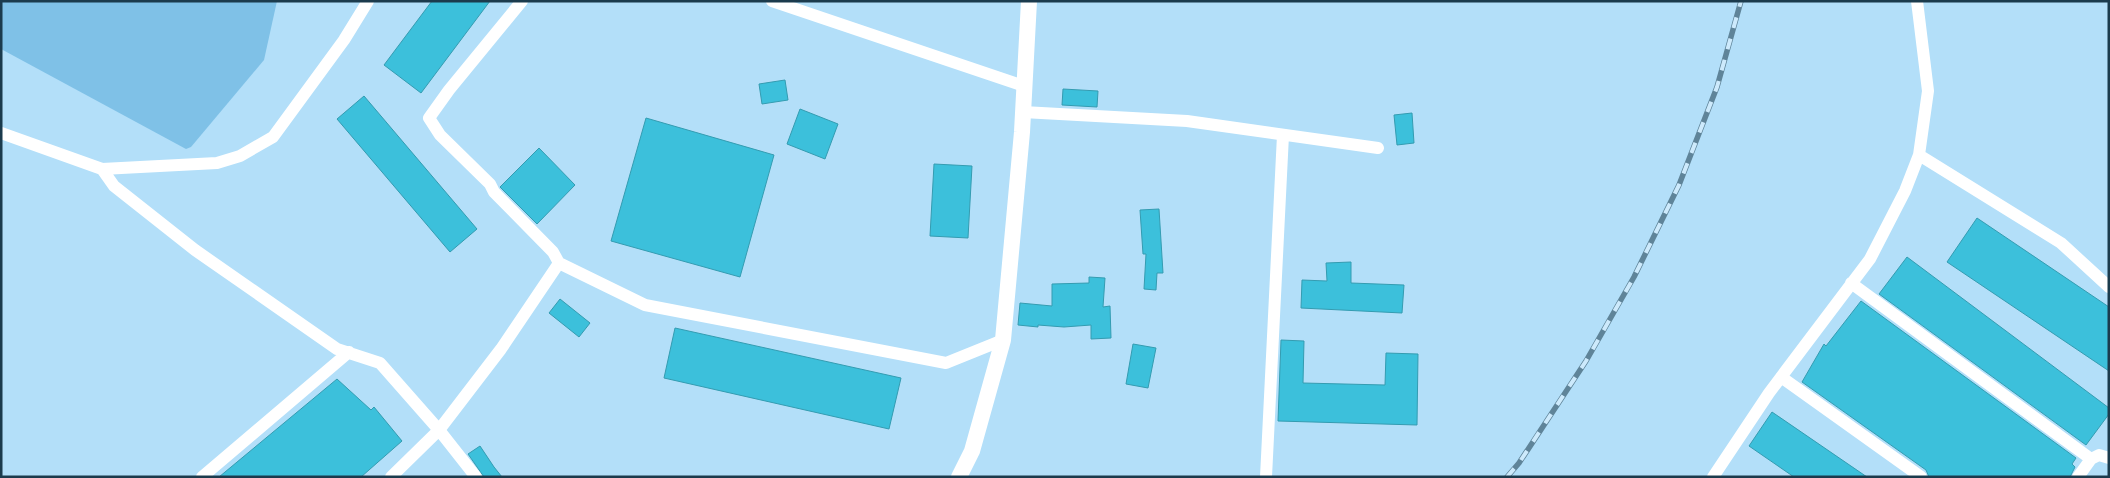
<svg xmlns="http://www.w3.org/2000/svg" width="2110" height="478" viewBox="0 0 2110 478" font-family="Barlow,sans-serif">
<style>
.green{fill:#7fc1e7}
.building{fill:#3cc0db;stroke:#349cb1}
.lines{fill:none;stroke-linecap:round;stroke-linejoin:round}
.minor{stroke:#fff;stroke-width:12}
.tertiary{stroke:#fff;stroke-width:16}
.rail-casing{stroke:#5f8499;stroke-width:5.5}
.rail{stroke:#cdeafc;stroke-width:4;stroke-dasharray:11;stroke-linecap:butt}
</style>
<rect width="100%" height="100%" fill="#b3dff9"/>
<!-- green -->
<path class="green" d="M1 1H277L264 60 191 147 186 149 1 49Z"/>
<!-- building -->
<path class="building" d="M432 1H490L421 93 384 65Z
M785 80 788 100 762 104 759 84Z
M1063 89 1098 91 1097 107 1062 105Z
M364 96 477 229 450 252 337 119Z
M800 109 838 124 825 159 787 144Z
M1412 113 1414 143 1397 145 1394 115Z
M646 118 774 155 740 277 611 241Z
M539 148 575 185 537 224 500 187Z
M934 164 972 166 968 238 930 236Z
M1159 209 1163 273H1157L1156 290 1144 289 1146 254H1143L1140 210Z
M1977 218 2109 307V371L1947 262Z
M1907 257 2109 408V414L2086 445 1879 294Z
M1351 262V283L1404 285 1402 313 1301 308 1302 280 1327 281 1326 263Z
M1089 277 1105 278 1103 307 1110 306 1111 338 1091 339V325L1064 327 1038 325V327L1018 325 1020 303 1052 306V284L1089 283Z
M560 299 590 323 579 337 549 313Z
M1861 301 2076 458 2072 464 2075 467 2070 477H1929L1926 470 1802 382 1824 344 1826 346Z
M675 328 901 378 889 429 664 378Z
M1281 340 1304 341 1303 383 1385 385 1386 353 1418 354 1417 425 1278 421Z
M1133 344 1156 348 1148 388 1126 384Z
M337 379 371 410 374 407 402 441 361 477H219Z
M1772 412 1867 477H1794L1749 446Z
M480 446 494 467 502 477H484L468 454Z"/>
<g class="lines">
<!-- minor -->
<path class="minor" d="M522 1 449 90 429 118 440 135 490 184 494 192 553 252 559 263 645 305 946 363 1003 340
M772 1 1024 86
M1023 112 1187 121 1378 148
M1 133 102 169 217 163 240 156 273 137 344 40 368 1
M1919 155 2061 243 2109 287
M102 169 114 186 195 250 337 349 380 363 439 430 476 477
M1851 283 2091 459
M1781 377 1921 477
M202 477 349 352
M391 477 439 430 501 349 559 263
M1266 477 1283 135
M1713 477 1769 393 1870 259 1905 191 1919 155 1928 91 1917 1
M2078 477 2091 459 2099 455 2109 458"/>
<!-- tertiary -->
<path class="tertiary" d="M959 477 972 451 1003 340 1022 132 1029 1"/>
<defs>
<path id="rail" d="M1507 477 1519 463 1586 361 1634 277 1679 185 1717 87 1741 1"/>
</defs>
<!-- rail casing -->
<use href="#rail" class="rail-casing"/>
<!-- rail -->
<use href="#rail" class="rail"/>
</g>
<!-- border -->
<rect width="2110" height="478" fill="none" stroke="#1b3b4d" stroke-width="5"/>
</svg>
